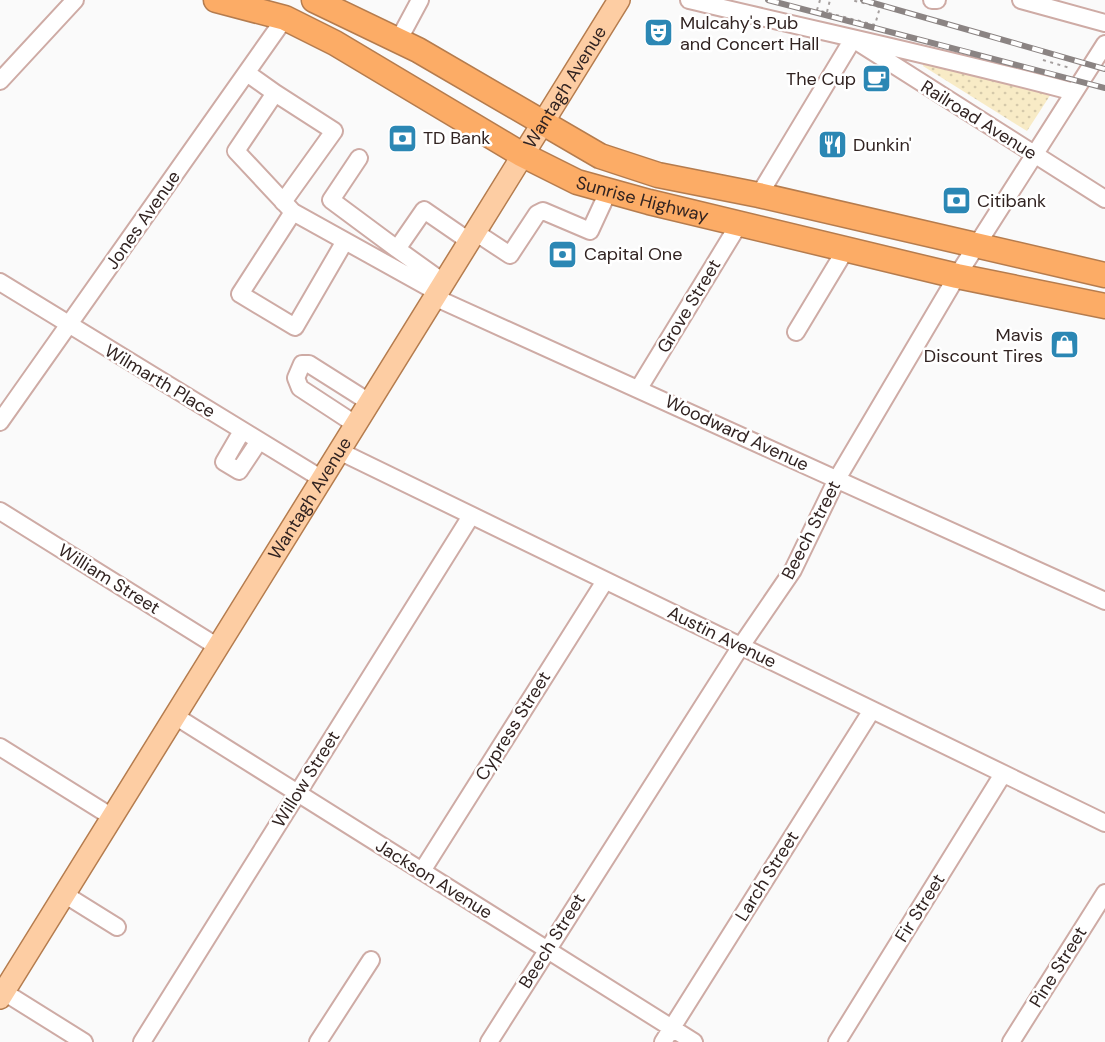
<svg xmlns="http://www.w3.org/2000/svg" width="1105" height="1042" viewBox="0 0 1105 1042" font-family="'DM Sans',sans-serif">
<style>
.grass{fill:url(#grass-dots)}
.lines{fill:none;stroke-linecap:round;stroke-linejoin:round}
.minor-casing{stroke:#ceaba5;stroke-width:20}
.major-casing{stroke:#b57c4e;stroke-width:24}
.highway-casing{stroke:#b57c4e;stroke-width:27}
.path{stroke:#a59f9e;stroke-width:2;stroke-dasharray:3 4.5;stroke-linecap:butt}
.minor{stroke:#fff;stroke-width:16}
.major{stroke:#fdcda3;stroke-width:21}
.highway{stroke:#fcac66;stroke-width:24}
.rail-casing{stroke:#8b8483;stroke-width:6}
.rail{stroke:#fff;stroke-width:4;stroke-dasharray:11;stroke-linecap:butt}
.labels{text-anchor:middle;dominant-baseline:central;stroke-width:5;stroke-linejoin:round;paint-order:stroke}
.poi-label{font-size:18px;fill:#312321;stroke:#fff;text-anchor:start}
.street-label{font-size:18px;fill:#312321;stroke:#fff}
</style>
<defs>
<pattern id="grass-dots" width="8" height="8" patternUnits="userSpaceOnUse" patternTransform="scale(1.5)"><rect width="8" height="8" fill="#f8ebc6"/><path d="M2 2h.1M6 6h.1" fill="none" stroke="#d5c9aa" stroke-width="1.8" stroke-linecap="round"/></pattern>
</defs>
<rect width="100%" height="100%" fill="#fafafa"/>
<!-- grass -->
<path class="grass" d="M924 61 1051 94 1027 131 923 66Z"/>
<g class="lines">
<defs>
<path id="minor" d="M689 0C818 31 947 58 1074 92
M932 0H937
M1021 0 1105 23
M398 41 420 0
M247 73 275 93 236 151 293 212 437 292
M0 81 75 0
M275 93 334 131 283 202
M359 158 331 200 397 249
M759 195 853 39 1105 199
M293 212 240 294 295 327 345 241
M475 232 510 255 537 214 543 211 590 231 608 192
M0 282 322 479
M443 282 397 249 424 210 469 241
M434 297 1105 601
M796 332 846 249
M639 388 739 224
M0 422 285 18
M355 424 300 388 296 378 302 364H309L369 402
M242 431 224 462 239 471 259 441
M339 451 1105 823
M0 511 218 647
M175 716 694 1042
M0 747 112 817
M422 871 605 581
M64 894 117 927
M4 992 84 1042
M142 1042 471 516
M318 1042 371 960
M489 1042 741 646 793 570 837 479 957 276 1105 44
M663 1042 872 710
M837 1042 1003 774
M1011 1042 1105 893"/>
<g id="major">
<path id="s1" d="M0 998 619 0"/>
</g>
<g id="highway">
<path id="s2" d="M216 0 285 18 335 43 521 154 577 182 649 202 957 276 1105 306"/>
<path d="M314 0 418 50 600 156 658 175 759 195 1105 275"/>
</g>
</defs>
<!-- minor casing -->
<use href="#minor" class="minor-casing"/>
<!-- major casing -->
<use href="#major" class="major-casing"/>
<!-- highway casing -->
<use href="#highway" class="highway-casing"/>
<!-- path -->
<path class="path" d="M820 0 817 10 875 25 880 7 851 0
M827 12 830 0
M1043 60 1070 68"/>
<!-- minor -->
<use href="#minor" class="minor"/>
<!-- major -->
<use href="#major" class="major"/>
<!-- highway -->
<use href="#highway" class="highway"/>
<defs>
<path id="rail" d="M768 0 1105 88
M863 0 1105 69"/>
</defs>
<!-- rail casing -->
<use href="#rail" class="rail-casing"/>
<!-- rail -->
<use href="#rail" class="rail"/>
</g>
<!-- icons -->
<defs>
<symbol id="theatre-square" viewBox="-11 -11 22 22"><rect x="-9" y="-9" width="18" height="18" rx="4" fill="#2b87b4" stroke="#fff"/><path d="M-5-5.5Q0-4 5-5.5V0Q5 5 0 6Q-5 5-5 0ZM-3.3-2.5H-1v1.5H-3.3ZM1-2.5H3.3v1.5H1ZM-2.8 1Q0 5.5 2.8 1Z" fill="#fff"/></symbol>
<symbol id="cafe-square" viewBox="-11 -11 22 22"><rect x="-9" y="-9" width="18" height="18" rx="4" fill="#2b87b4" stroke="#fff"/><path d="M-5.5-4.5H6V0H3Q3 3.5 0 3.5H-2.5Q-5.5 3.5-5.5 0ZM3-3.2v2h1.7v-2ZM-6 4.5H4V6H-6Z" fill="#fff"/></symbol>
<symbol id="bank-square" viewBox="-11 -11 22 22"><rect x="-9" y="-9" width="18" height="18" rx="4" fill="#2b87b4" stroke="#fff"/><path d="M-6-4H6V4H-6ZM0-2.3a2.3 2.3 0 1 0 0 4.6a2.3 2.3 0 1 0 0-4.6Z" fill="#fff"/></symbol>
<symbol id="restaurant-square" viewBox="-11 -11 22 22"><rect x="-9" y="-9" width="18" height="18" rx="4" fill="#2b87b4" stroke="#fff"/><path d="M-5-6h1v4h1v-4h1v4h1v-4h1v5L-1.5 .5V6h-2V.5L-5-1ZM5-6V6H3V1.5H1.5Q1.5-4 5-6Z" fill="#fff"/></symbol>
<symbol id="shop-square" viewBox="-11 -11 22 22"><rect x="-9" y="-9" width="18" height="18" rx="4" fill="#2b87b4" stroke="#fff"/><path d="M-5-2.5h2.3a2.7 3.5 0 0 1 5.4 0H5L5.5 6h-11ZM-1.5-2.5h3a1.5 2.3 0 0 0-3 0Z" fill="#fff"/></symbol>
</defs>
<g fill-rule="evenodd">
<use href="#theatre-square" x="642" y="16" width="33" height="33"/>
<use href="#cafe-square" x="860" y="62" width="33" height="33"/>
<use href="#bank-square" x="386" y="122" width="33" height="33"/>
<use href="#restaurant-square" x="816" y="128" width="33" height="33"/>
<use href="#bank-square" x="940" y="184" width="33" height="33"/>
<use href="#bank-square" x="546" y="238" width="33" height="33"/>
<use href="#shop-square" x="1048" y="328" width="33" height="33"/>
</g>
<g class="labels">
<!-- poi labels -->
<g class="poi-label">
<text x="680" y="23">Mulcahy's Pub<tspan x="680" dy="21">and Concert Hall</tspan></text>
<text x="856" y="79" text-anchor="end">The Cup</text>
<text x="423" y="138">TD Bank</text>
<text x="853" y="145">Dunkin'</text>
<text x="977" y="201">Citibank</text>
<text x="584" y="254">Capital One</text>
<text x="1043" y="335" text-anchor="end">Mavis<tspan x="1043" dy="21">Discount Tires</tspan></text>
</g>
<!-- street labels -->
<g class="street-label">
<text stroke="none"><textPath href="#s1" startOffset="1072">Wantagh Avenue</textPath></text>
<text transform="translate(979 120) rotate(32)">Railroad Avenue</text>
<text stroke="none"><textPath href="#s2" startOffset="474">Sunrise Highway</textPath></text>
<text transform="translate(143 220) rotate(-55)">Jones Avenue</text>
<text transform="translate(689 306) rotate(-59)">Grove Street</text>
<text transform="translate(160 381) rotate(31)">Wilmarth Place</text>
<text transform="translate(737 433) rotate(25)">Woodward Avenue</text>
<text stroke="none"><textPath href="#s1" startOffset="588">Wantagh Avenue</textPath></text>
<text transform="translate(811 530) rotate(-63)">Beech Street</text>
<text transform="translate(109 579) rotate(32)">William Street</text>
<text transform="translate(722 637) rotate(26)">Austin Avenue</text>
<text transform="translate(513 726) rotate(-58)">Cypress Street</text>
<text transform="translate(306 779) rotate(-58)">Willow Street</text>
<text transform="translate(767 876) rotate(-58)">Larch Street</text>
<text transform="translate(434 879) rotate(32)">Jackson Avenue</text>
<text transform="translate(920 908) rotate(-58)">Fir Street</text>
<text transform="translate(552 941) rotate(-58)">Beech Street</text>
<text transform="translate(1058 967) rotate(-58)">Pine Street</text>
</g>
</g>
</svg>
